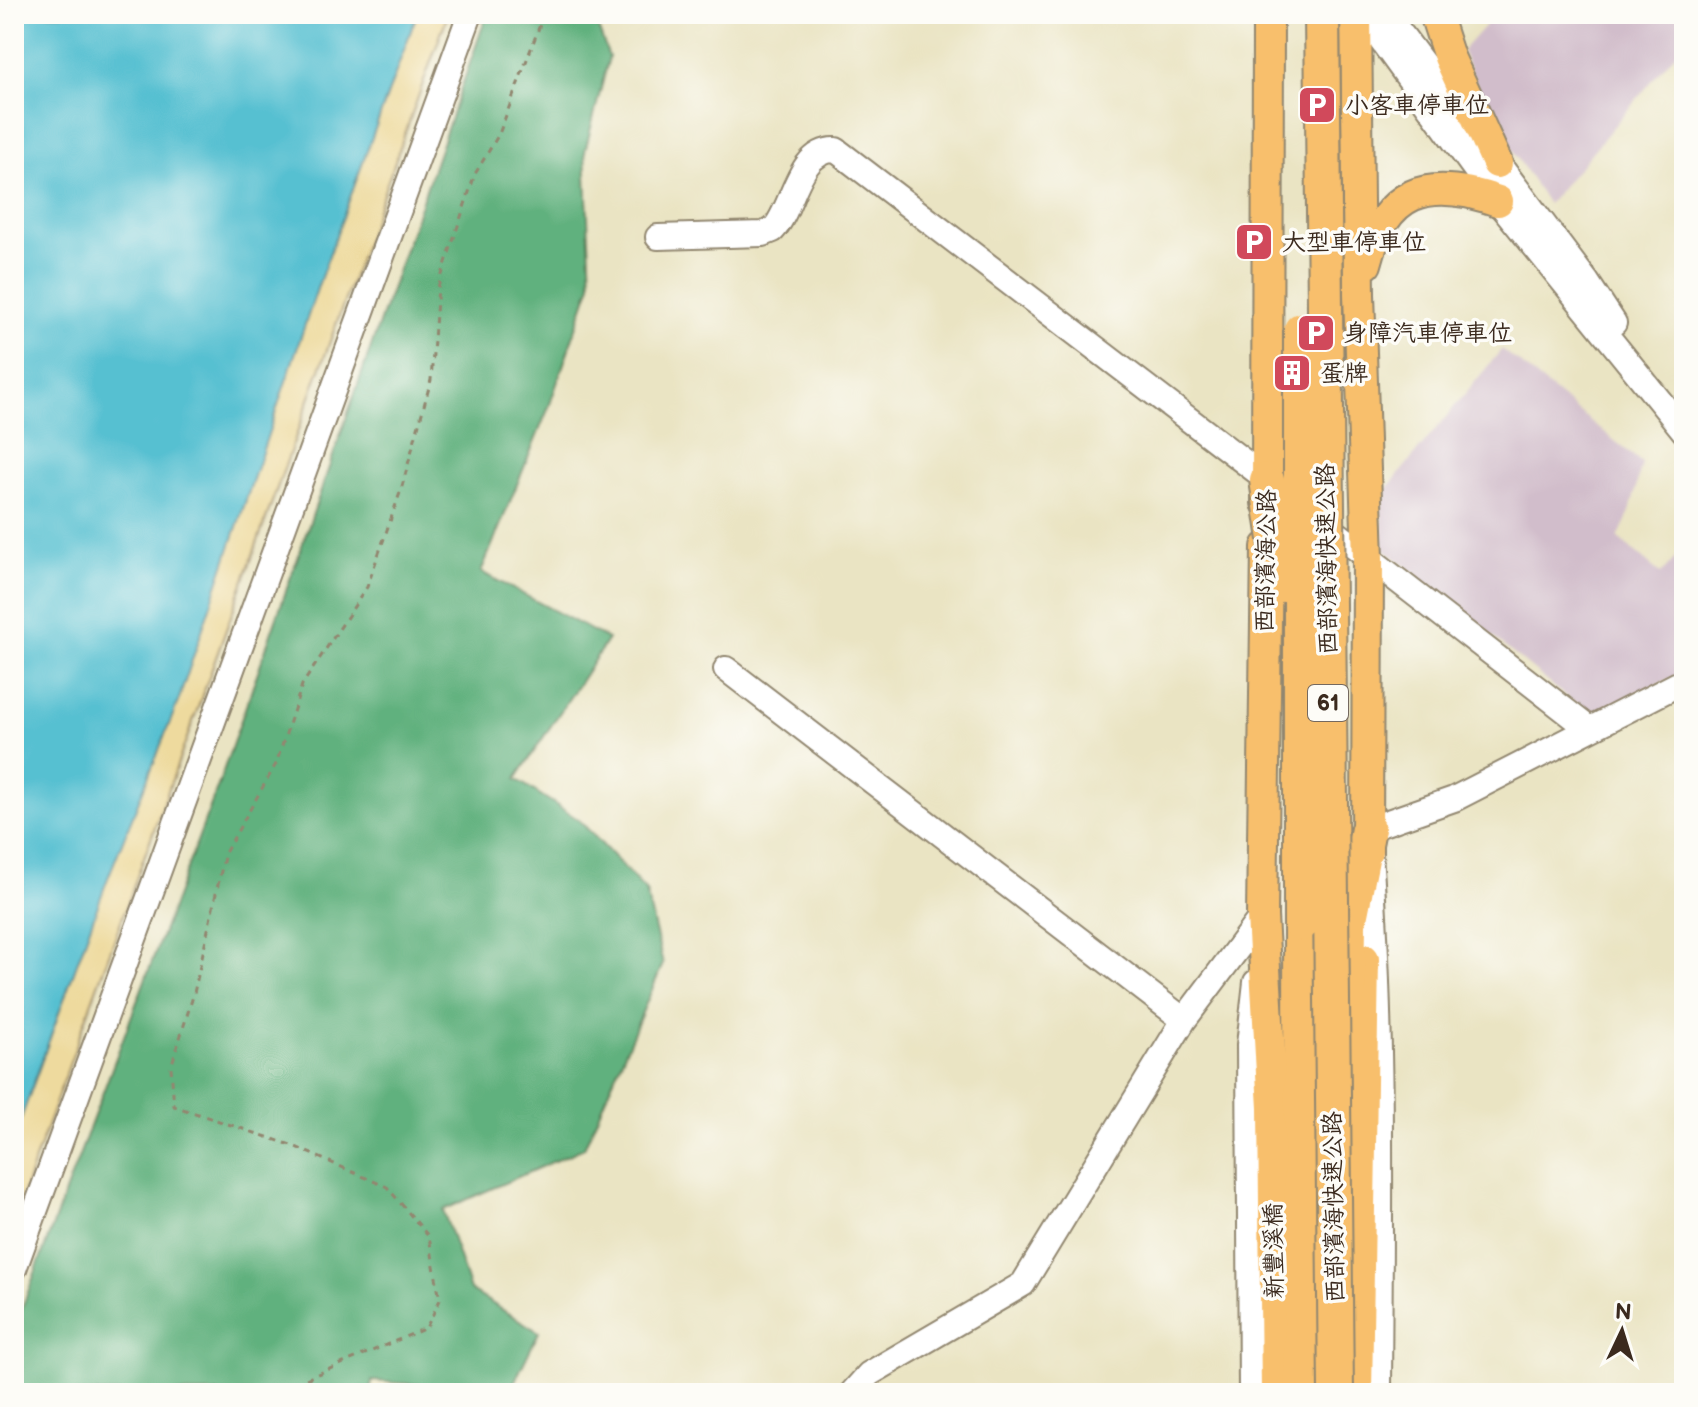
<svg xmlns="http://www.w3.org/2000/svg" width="1698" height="1407" viewBox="0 0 1698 1407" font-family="'Balsamiq Sans','LXGW WenKai TC',sans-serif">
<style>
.industrial{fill:#d1bdcb}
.forest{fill:#61b17e;stroke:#4e6e4e;stroke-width:2}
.sand{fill:#eeda9e;stroke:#94825e;stroke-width:2}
.water{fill:#56c0d1;stroke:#487578;stroke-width:2}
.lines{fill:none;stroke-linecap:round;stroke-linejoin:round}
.minor-casing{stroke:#928770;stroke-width:28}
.major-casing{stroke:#928770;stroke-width:34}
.highway-casing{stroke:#928770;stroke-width:38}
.path{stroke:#928770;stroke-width:3;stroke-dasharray:6 6;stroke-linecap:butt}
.minor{stroke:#fff;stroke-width:24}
.major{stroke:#f8bf6c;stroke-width:30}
.highway{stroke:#f8bf6c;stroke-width:34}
.highway-bridge-casing{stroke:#928770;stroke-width:38;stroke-linecap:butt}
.highway-bridge{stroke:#f8bf6c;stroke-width:34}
.labels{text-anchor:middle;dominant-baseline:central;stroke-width:7;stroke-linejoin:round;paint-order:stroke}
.shield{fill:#fdfcf7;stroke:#75695f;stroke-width:2}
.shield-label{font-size:22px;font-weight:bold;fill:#3b2a1e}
.poi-label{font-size:24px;fill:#3b2a1e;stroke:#fdfcf7;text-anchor:start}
.street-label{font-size:24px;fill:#3b2a1e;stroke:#fdfcf7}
</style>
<rect width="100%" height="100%" fill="#fdfcf7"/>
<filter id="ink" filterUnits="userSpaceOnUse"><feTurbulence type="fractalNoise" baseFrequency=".0125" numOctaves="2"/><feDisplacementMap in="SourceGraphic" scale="16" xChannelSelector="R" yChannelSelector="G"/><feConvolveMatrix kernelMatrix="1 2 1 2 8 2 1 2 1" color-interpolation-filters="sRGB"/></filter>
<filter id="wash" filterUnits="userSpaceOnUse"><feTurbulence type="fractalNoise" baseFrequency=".006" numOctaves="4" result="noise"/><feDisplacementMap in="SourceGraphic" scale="32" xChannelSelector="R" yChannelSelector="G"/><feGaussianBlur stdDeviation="1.8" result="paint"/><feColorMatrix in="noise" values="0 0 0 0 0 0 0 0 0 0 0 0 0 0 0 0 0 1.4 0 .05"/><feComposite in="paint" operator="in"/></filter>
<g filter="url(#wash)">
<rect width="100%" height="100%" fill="#eae4c3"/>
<!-- industrial -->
<path class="industrial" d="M1495 14H1684V43L1548 204 1492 120 1462 51Z
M1502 349 1642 463 1630 512 1618 538 1661 574 1684 548V672L1590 716 1383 548 1380 497Z"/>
<!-- forest -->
<path class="forest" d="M487 14H593L609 57 585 151 591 284 549 407 481 572 608 639 516 779 579 820 646 891 663 964 584 1148 443 1210 470 1290 539 1332 510 1391 372 1381 370 1393H14V1329L219 783Z"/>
<!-- sand -->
<path class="sand" d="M403 14H448L14 1218V1063Z"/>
<!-- water -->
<path class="water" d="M14 14H417L320 280 178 702 106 883 14 1138Z"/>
</g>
<g filter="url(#ink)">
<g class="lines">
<defs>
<path id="minor" d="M1362 14 1498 201 1684 431
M1386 14 1587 282 1614 323
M658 237 763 234 773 230C794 208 797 149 836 150L1276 486
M1321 521 1588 728
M726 669 1184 1020
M14 1269 470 14
M852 1393 869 1374 1023 1284 1184 1020 1262 916
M1251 1393 1249 1045 1256 982
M1379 1393C1380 1204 1384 1017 1368 829L1454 799 1684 681"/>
<path id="major" d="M1356 14 1359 294 1368 558 1367 851
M1435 14 1449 57 1497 163
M1366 264C1385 190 1427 176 1498 201
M1267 503 1268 14
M1267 547 1262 916 1273 1108 1276 1393
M1357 1393 1364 959"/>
<path id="highway" d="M1301 924 1302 1393
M1348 993 1349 924 1368 829"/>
</defs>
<!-- minor casing -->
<use href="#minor" class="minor-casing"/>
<!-- major casing -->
<use href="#major" class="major-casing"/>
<!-- highway casing -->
<use href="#highway" class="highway-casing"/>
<!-- path -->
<path class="path" d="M273 1393 426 1328 440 1300 429 1237 387 1187 291 1145 174 1106 171 1067 194 993 225 853 276 764 302 685 367 587 401 490 431 380 438 287 475 174 499 134 544 14"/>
<!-- minor -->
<use href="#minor" class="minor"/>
<!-- major -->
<use href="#major" class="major"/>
<!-- highway -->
<use href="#highway" class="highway"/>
<defs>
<path id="highway-bridge" d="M1322 14 1336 1393
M1267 480 1283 585
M1301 924V330"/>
</defs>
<!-- highway-bridge casing -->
<use href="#highway-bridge" class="highway-bridge-casing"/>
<!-- highway-bridge -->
<use href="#highway-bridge" class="highway-bridge"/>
</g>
</g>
<!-- icons -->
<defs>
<symbol id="parking-square" viewBox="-11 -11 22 22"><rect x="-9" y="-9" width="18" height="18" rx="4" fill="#d1495b" stroke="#fdfcf7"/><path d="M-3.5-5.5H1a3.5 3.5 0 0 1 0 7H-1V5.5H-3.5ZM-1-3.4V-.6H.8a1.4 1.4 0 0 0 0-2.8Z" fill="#fff"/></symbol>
<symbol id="building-square" viewBox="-11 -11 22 22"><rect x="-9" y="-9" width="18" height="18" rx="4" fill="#d1495b" stroke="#fdfcf7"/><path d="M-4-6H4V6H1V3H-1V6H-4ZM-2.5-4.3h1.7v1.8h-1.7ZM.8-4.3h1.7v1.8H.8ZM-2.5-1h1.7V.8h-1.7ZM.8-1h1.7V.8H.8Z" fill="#fff"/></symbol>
</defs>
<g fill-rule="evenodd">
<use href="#parking-square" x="1295" y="83" width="44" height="44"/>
<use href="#parking-square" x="1232" y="220" width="44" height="44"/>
<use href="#parking-square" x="1294" y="311" width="44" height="44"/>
<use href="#building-square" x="1270" y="351" width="44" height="44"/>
</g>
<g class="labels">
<!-- shield labels -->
<rect class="shield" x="1308" y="685" width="40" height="36" rx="6"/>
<g class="shield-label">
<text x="1328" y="703">61</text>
</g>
<!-- poi labels -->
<g class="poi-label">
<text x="1345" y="105">小客車停車位</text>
<text x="1282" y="242">大型車停車位</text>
<text x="1344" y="333">身障汽車停車位</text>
<text x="1320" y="373">蛋牌</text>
</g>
<!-- street labels -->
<g class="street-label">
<text transform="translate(1327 559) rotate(-91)">西部濱海快速公路</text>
<text transform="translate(1266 561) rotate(-89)">西部濱海公路</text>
<text transform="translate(1334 1207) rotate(-91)">西部濱海快速公路</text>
<text transform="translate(1274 1251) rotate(-91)">新豐溪橋</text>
</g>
</g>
<!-- margin -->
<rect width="1698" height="1407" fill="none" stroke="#fdfcf7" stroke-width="48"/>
<!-- north arrow -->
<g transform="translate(1622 1331) rotate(4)" stroke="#fdfcf7" stroke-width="6" paint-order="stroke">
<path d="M0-6L14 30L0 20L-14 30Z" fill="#3b2a1e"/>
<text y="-12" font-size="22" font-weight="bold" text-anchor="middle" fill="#3b2a1e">N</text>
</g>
</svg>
